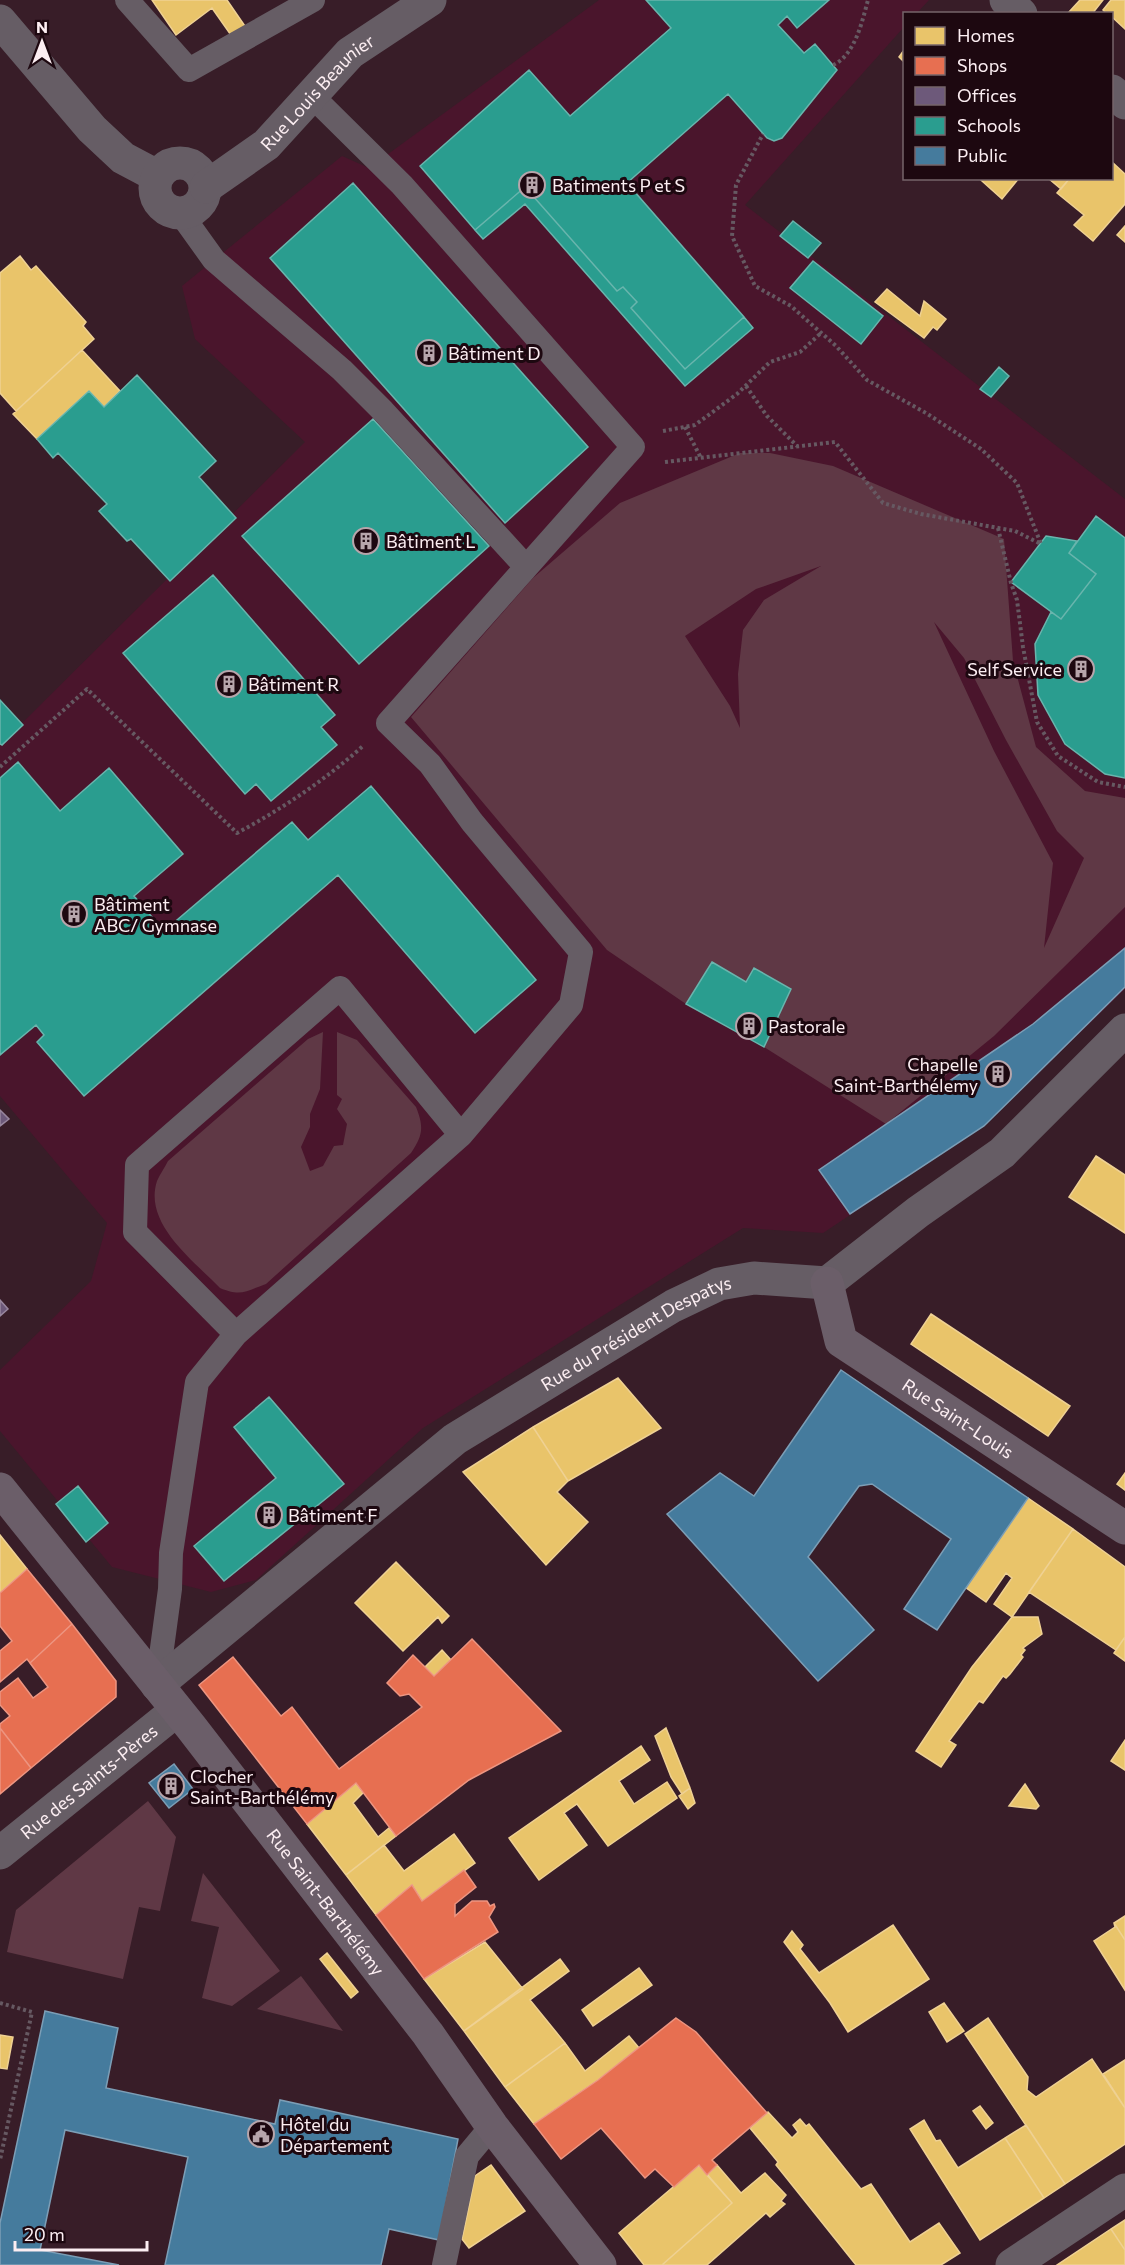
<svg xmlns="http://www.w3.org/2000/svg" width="1125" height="2265" viewBox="0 0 1125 2265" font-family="Commissioner,sans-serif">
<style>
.built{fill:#4a152c}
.green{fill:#5f3845;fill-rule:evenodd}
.homes{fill:#e9c46a;stroke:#efd193;stroke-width:1.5}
.shops{fill:#e76f51;stroke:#ed9581;stroke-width:1.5}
.offices{fill:#6d597a;stroke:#98869e;stroke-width:1.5}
.schools{fill:#2a9d8f;stroke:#69b5ad;stroke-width:1.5}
.public{fill:#457b9d;stroke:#7c9eb6;stroke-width:1.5}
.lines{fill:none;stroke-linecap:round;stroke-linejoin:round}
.path{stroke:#665962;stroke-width:4;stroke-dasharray:3 3;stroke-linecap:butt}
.service{stroke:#665d65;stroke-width:24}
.minor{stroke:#665d65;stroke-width:33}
.tertiary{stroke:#665d65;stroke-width:33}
.secondary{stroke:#6b5e69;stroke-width:33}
.labels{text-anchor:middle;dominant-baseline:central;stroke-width:6;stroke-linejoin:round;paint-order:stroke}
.street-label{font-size:18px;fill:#fceef2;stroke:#1d0810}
.poi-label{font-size:18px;fill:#fceef2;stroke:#1d0810;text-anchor:start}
</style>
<rect width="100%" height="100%" fill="#381d28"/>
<!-- built -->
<path class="built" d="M599 0H929L917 13 904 14V27L745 205 1125 499V989L984 1126 823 1233 743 1228 423 1428 256 1580 211 1592 112 1567 0 1431V1370L91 1281 107 1223 0 1096V745L305 442 195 339 182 286 342 156 369 168Z"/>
<!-- green -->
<path class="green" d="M740 453H770L833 466 1004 539 1013 661 1036 747 1085 791 1125 798V907L994 1036 886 1124 764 1047 791 989 754 968 746 982 712 962 686 1004 607 950 411 717 533 578 620 503ZM821 566 764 600 743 630 738 674 740 728 730 706 685 636 756 589ZM934 622 964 658 1006 740 1057 831 1084 858 1044 948 1053 863 994 751Z
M323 1032 320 1089 310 1114V1127L301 1147 310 1171 323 1166 334 1146 343 1145 347 1124 337 1109 342 1099 337 1095V1032L357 1040 416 1107C424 1127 423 1135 411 1153L266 1284C246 1291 241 1297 220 1288 194 1261 143 1224 157 1181 160 1174 165 1167 168 1161L308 1039Z
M148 1801 176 1837 160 1911 139 1907 123 1979 7 1952 16 1910Z
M203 1873 280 1971 232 2006 202 1998 219 1927 191 1921Z
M301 1976 343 2031 257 2009Z"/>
<!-- homes -->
<path class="homes" d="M152 0H227L247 29 233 38 212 8 176 35Z
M1080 0H1103L1092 14H1071L1069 12Z
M1111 0H1125V29L1112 17V14H1107L1103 10Z
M904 50V62L899 57Z
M1112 162 1125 174V204L1093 241 1074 225 1084 215 1057 193 1070 178H1112Z
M982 178H1019L1002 199 981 180Z
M1048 178H1070L1061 189Z
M1125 226V242L1117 235Z
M20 256 31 270 36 266 86 322 83 326 94 339 16 411 0 393V273Z
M887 289 920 316 924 301 946 319 937 330 933 327 924 338 875 302Z
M82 350 120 391 104 407 89 391 37 439 13 414Z
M1096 1156 1125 1175V1233L1069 1197Z
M931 1314 1070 1406 1048 1436 911 1344Z
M618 1378 661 1428 568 1481 533 1427Z
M533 1427 568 1481 557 1492 588 1522 546 1565 463 1472Z
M1125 1473V1490L1117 1484Z
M1028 1498 1073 1529 1012 1617 994 1604 1012 1578 1006 1573 986 1602 965 1587Z
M1073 1529 1125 1567V1637L1116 1650 1029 1592Z
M0 1535 27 1569 0 1593Z
M396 1562 449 1616 442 1623 438 1617 403 1651 355 1603Z
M1012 1617H1038L1042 1634 1023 1648 1025 1650 1021 1655 1023 1657 1010 1674 1006 1678 1003 1676 983 1703 979 1701 949 1741 956 1745 941 1767 916 1751 972 1667Z
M1125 1637V1661L1114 1653Z
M442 1650 451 1660 434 1676 425 1667Z
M666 1728 690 1788 682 1794 671 1777 655 1736Z
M1125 1740V1770L1111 1761Z
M641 1746 650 1760 619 1781 634 1804 667 1782 677 1798 608 1846 577 1804 564 1813 587 1845 539 1880 509 1838Z
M356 1783 363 1793 353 1803 378 1837 389 1828 396 1836 346 1875 307 1824Z
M1025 1784 1039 1806 1036 1809 1009 1806Z
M690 1788 695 1803 688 1809 679 1796Z
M454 1834 475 1863 422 1901 412 1885 376 1915 346 1875 384 1845 404 1871Z
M1125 1916V1940L1114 1923Z
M1114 1923 1125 1940V1990L1094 1941 1115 1927Z
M893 1925 929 1979 848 2032 830 2003 784 1942 792 1931 803 1945 800 1949 819 1973Z
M485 1942 523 1989 464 2031 424 1979Z
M327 1953 358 1992 351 1998 320 1959Z
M560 1959 569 1971 530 2000 565 2043 505 2087 464 2031Z
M639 1968 652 1985 593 2026 582 2010Z
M944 2003 964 2031 947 2042 929 2012Z
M988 2018 1028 2077 1027 2090 1036 2097 1092 2059 1125 2108V2144L1065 2184 965 2034Z
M0 2035 13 2037 7 2069 0 2068Z
M629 2036 639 2048 598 2080 534 2124 505 2087 565 2043 585 2071Z
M1125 2060V2108L1103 2074Z
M980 2106 993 2123 986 2129 973 2111Z
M768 2112 792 2138 798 2132 793 2125 800 2119 806 2126 809 2124 861 2189 871 2184 910 2242 939 2223 960 2253 941 2265H856L776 2165 778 2162 750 2128Z
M924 2120 936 2141 940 2140 958 2168 1005 2138 1044 2198 980 2240 910 2129Z
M1026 2125 1065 2184 1044 2198 1005 2138Z
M491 2165 525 2211 469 2248 462 2239 475 2176Z
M699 2165 732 2203 662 2265H644L619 2233Z
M717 2165 741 2193 765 2173 786 2195 781 2201 785 2204 770 2217 766 2213 707 2265H662L732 2203 707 2175Z
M1125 2220V2250L1111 2229Z
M1111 2229 1125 2250V2265H1057Z"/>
<!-- shops -->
<path class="shops" d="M27 1569 72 1624 30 1663 27 1659 0 1682V1651L12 1641 0 1626V1593Z
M72 1624 116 1681V1697L31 1768 0 1728V1724L10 1716 0 1705V1692L18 1678 33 1698 48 1687 30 1663Z
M472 1639 561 1731 469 1780 396 1836 356 1783 307 1824 199 1685 233 1657 281 1716 292 1707 339 1769 422 1707 409 1694 400 1696 387 1683 413 1655 434 1676Z
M0 1728 31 1768 0 1794Z
M464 1870 476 1887 455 1904V1916L472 1901H487L490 1906 494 1904 495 1907 489 1917 498 1932 424 1979 376 1915 412 1885 422 1901Z
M676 2018 696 2032 767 2113 712 2160 717 2165 707 2175 699 2165 674 2187 655 2169 645 2178 601 2128 561 2159 534 2124 598 2080Z"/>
<!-- offices -->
<path class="offices" d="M0 1110 9 1119 0 1126Z
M0 1300 8 1309 0 1316Z"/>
<!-- schools -->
<path class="schools" d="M646 0H829L797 28 787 16 778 25 804 53 815 44 837 70 782 138 774 141 767 138 728 94 627 183 744 317 685 369 631 308 637 302 623 287 617 291 525 187 475 230 420 166 529 70 570 116 671 28Z
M353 183 588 447 505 523 270 258Z
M525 187 617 291 623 287 637 302 631 308 685 369 744 317 753 328 685 386 525 204 483 239 475 230Z
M793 221 821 243 808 258 780 236Z
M813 261 883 316 861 344 790 288Z
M999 367 1009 376 991 397 980 389Z
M137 375 216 461 199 477 236 518 170 581 131 539 127 541 99 511 107 504 58 453 53 458 37 439 89 391 104 407Z
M373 419 489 546 359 664 242 536Z
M1096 516 1125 538V778L1105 774 1065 744 1038 695 1035 644 1051 612 1061 619 1096 574 1069 553Z
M1046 536 1077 541 1069 553 1096 574 1061 619 1011 582Z
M213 575 335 715 321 727 337 745 271 801 256 784 245 794 123 653Z
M0 700 23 725 2 745 0 744Z
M18 762 60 811 109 768 183 854 134 896 164 931 292 822 308 840 371 786 536 980 475 1033 338 875 84 1096 37 1042 44 1035 36 1025 0 1055V778Z
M712 962 746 982 754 968 791 989 764 1047 686 1004Z
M269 1397 344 1484 224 1581 194 1546 276 1478 234 1427Z
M78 1486 108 1523 86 1542 56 1504Z"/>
<!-- public -->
<path class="public" d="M1125 948V987L984 1126 850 1214 819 1170 1033 1024Z
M841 1370 1028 1498 937 1630 904 1609 951 1539 872 1484 859 1486 808 1557 874 1630 818 1681 667 1514 720 1473 754 1496Z
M174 1764 193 1789 169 1808 149 1783Z
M45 2011 118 2028 106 2088 275 2124 280 2100 458 2139 439 2240 389 2229 381 2265H165L188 2157 65 2130 40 2250 119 2265H0V2223Z"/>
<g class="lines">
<!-- path -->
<path class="path" d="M833 65C855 55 862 22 868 0
M746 386 767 416 797 446
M685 427 701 458
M663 431 695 425 737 394 770 362 800 352 821 333
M665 462 835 442 883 503 921 514 1015 531 1041 544 1017 483 981 449 926 413 867 380 836 346 791 306 755 286 732 236 736 185 763 134
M998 528 1011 583 1017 600 1023 647 1037 722 1058 756 1098 782 1125 787
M0 767 87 689 237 833C282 809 325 780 363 746
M0 2003 32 2012 0 2160"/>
<!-- service -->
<path class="service" d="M127 0 189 70 313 0
M312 96 402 185 633 447 388 723 430 764 472 822 581 952 571 1005 461 1135
M181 214 214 260 342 370 383 411 526 567
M157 1685 170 1589 171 1553 197 1382 236 1334 135 1232 137 1165 340 988 461 1135 236 1334
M444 2265 467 2156 492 2126"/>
<!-- minor -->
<g class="minor">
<path d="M1006 0 1021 14"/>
<path d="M0 21 92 129 123 158 157 176"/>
<path d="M1112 91 1125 103"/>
<circle cx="180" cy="188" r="25"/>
<path id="s1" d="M206 187 266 145 350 53 430 0"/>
<path id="s2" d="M0 1853 177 1710"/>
<path d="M1012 2265 1125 2190"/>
</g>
<!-- tertiary -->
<path class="tertiary" id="s3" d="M157 1685 455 1439 673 1306 719 1284 754 1278 827 1283 918 1212 1002 1153 1125 1030"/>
<!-- secondary -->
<g class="secondary">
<path id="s4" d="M827 1283 841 1341 1125 1528"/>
<path id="s5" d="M0 1489 191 1727 428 2034 492 2126 600 2265"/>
</g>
</g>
<!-- icons -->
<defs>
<symbol id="building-ring" viewBox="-11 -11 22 22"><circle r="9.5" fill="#1d0810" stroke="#b7a5ab" stroke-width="1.5"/><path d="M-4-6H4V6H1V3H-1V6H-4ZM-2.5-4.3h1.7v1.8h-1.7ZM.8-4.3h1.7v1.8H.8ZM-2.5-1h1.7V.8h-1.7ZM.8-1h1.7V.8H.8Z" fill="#b7a5ab"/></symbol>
<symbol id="civic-ring" viewBox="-11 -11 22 22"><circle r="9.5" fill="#1d0810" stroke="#b7a5ab" stroke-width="1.5"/><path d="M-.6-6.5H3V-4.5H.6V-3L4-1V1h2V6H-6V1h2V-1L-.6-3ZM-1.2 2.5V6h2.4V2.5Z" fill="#b7a5ab"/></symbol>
</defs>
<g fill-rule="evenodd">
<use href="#building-ring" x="517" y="170" width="30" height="30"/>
<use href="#building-ring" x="414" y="338" width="30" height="30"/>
<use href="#building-ring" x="351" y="526" width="30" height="30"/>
<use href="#building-ring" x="1066" y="654" width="30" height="30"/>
<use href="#building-ring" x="214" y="669" width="30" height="30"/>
<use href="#building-ring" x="59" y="899" width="30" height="30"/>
<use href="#building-ring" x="734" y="1011" width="30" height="30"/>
<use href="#building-ring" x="983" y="1059" width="30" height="30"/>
<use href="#building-ring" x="254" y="1500" width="30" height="30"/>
<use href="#building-ring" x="156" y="1771" width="30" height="30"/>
<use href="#civic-ring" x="246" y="2119" width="30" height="30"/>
</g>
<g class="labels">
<!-- street labels -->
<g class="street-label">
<text stroke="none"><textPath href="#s1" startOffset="147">Rue Louis Beaunier</textPath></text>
<text stroke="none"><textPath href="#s3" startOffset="597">Rue du Président Despatys</textPath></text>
<text stroke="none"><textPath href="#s4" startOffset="200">Rue Saint-Louis</textPath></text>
<text stroke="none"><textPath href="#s2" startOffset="114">Rue des Saints-Pères</textPath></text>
<text stroke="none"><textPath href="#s5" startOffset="526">Rue Saint-Barthélémy</textPath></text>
</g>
<!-- poi labels -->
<g class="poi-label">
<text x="552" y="185">Batiments P et S</text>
<text x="448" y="353">Bâtiment D</text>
<text x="386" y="541">Bâtiment L</text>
<text x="1062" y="669" text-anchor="end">Self Service</text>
<text x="248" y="684">Bâtiment R</text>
<text x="94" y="904">Bâtiment<tspan x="94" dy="21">ABC/ Gymnase</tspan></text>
<text x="768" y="1026">Pastorale</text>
<text x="978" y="1064" text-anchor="end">Chapelle<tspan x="978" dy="21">Saint-Barthélemy</tspan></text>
<text x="288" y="1515">Bâtiment F</text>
<text x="190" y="1776">Clocher<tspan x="190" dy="21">Saint-Barthélémy</tspan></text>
<text x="280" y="2124">Hôtel du<tspan x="280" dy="21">Département</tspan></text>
</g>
</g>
<!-- legend -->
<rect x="903" y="12" width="210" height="168" fill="#1d0810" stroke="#76646a" stroke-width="1.5"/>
<rect x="915" y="27" width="30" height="18" fill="#e9c46a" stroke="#76646a" stroke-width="1.5"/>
<text x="957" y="42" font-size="18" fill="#fceef2">Homes</text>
<rect x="915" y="57" width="30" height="18" fill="#e76f51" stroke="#76646a" stroke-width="1.5"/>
<text x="957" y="72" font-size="18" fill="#fceef2">Shops</text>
<rect x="915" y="87" width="30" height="18" fill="#6d597a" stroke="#76646a" stroke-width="1.5"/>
<text x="957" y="102" font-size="18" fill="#fceef2">Offices</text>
<rect x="915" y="117" width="30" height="18" fill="#2a9d8f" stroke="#76646a" stroke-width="1.5"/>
<text x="957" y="132" font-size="18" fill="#fceef2">Schools</text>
<rect x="915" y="147" width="30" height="18" fill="#457b9d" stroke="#76646a" stroke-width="1.5"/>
<text x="957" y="162" font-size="18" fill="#fceef2">Public</text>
<!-- north arrow -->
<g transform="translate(42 42)" stroke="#1d0810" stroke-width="4.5" paint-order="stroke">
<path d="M0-4.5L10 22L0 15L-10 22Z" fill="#fceef2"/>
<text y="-9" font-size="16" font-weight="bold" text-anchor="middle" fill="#fceef2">N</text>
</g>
<!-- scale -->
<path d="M15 2241v9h132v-9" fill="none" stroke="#fceef2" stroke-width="3"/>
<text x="24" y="2241" font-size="18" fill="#fceef2" stroke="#1d0810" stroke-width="4.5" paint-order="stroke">20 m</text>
</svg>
